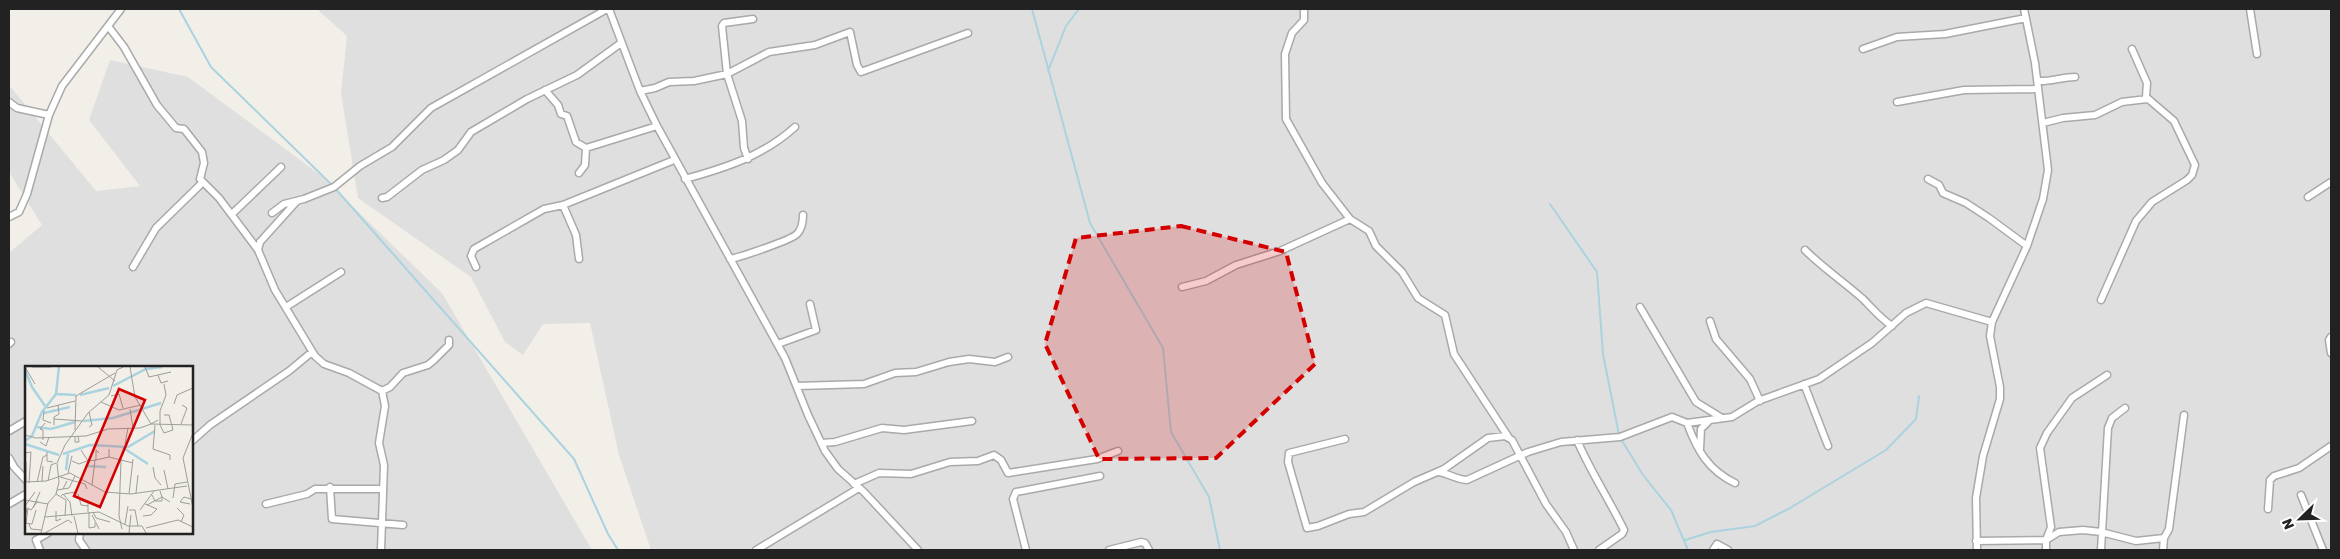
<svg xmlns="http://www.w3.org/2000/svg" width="2340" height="559" viewBox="0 0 2340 559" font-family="Rubik,sans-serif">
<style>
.residential{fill:#e0dfdf;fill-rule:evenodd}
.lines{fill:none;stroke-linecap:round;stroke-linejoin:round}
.stream{stroke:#aad3df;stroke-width:2}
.minor-casing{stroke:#a9a9a9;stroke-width:9}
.minor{stroke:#fff;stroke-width:6}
.marked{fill:#d40000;fill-opacity:0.2;stroke:#d40000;stroke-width:4;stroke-dasharray:10 6;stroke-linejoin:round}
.inset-river{fill:none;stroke:#aad3df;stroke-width:2.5}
.inset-road{fill:none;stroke:#9f9d99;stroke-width:1}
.view{fill:#d40000;fill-opacity:0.15;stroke:#d40000;stroke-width:2.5}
.inset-edge{fill:none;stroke:#222;stroke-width:2.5}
</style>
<rect width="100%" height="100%" fill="#f2efe9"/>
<!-- residential -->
<path class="residential" d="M317 9H2331V550H651L619 455 590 323 543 324 523 355 505 342 471 277 358 198 341 93 347 36Z
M110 60 188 77 319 174 442 293 592 550H9V253L42 225 9 172V85L96 191 140 186 89 120ZM26 368H191V533H26Z"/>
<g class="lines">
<!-- stream -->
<path class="stream" d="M179 9 211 67 334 187 574 459 608 534 618 550
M1032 9 1090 223 1163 348 1171 432 1209 497 1220 550
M1048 71 1066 26 1079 9
M1550 204 1597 272 1603 354 1619 435
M1621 439 1643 475 1671 510 1688 550
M1685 540 1711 532 1755 526 1790 508 1886 450 1916 419 1919 396"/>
<defs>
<path id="minor" d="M609 9 640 91 657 126 785 358 808 415 825 451 838 469 864 492 918 550
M1304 9V20L1292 33 1285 54 1286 119 1322 183 1350 219
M2250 9 2257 54
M108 26 124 47 157 105 176 128 184 129 202 152 204 163 200 179 219 198 258 250 275 290 315 356 324 364 349 373 382 391 385 406 379 443 384 465 381 550
M1863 49 1897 37 1945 34 2026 18
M2037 78 2038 81C2050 82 2062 77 2075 77
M545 90 558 105 561 114 567 116 576 142 586 148 585 165 579 173
M640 91 655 88 669 82 694 81 727 74 769 52 815 45 850 32 857 65 861 72 968 33
M9 102 17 108 49 115
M1897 102 1964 90 2038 89
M2043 123 2063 118 2095 115 2122 102 2147 99
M586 148 657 126
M748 159 744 148 742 121 727 74 722 26 724 23 753 19
M685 179C725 168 763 156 795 127
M1928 179 1939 185 1943 193 1966 203 1989 218 2027 246
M2308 197 2331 182
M382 198 387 197 422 170 444 160 458 150 471 132 527 99 577 75 621 43
M563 205 576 235 579 259
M272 213 284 204 304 199 334 187 360 166 392 147 431 108 607 9
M232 214 281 167
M9 217 19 212 27 194 49 115 62 86 121 9
M258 250 260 242 297 201
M1805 250C1823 268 1844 282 1863 299 1873 309 1880 318 1892 326
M730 259C741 257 791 240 797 234 802 229 803 221 803 215
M133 267 156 228 202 183
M476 267 471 256 474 249 544 209 563 205 674 160
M1182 287 1206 281 1236 265 1280 251 1350 219 1369 231 1376 246 1402 272 1418 298 1445 315 1454 354 1509 438
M2101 300 2136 221 2152 202 2187 180 2192 175 2195 165 2174 121 2146 97 2147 83 2132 49
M286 307 341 272
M1640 307 1696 402 1722 418
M1710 321 1716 339 1750 379 1760 401
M2331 337 2329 340 2331 353
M9 344 11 342
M778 344 816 330 810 304
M1804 384 1828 446
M797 386 864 384 895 373 916 372 949 362 969 359 995 362 1008 357
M382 391 390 387 403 373 428 365 434 360 449 345V340
M1687 423C1697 450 1708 470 1735 483
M9 431 26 421
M1345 439 1289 453 1288 462 1307 528 1318 526 1349 514 1364 512 1414 482 1444 469 1488 438 1505 436 1512 440 1546 504 1566 532 1574 550
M1577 440C1590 471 1609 499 1624 530L1622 534 1599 550
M191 442 210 425 289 371 312 352
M821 443 835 442 882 428 904 430 972 421
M1700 449 1701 429 1708 422
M9 458 14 467 26 480
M1439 472C1449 474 1458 480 1467 480L1528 452 1561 442 1620 437 1672 417 1687 423 1732 417 1758 401 1819 379 1872 343 1906 313 1926 303 1992 322
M854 484 879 473 911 474 950 462 978 461 994 455 1001 460 1008 473 1097 459 1118 451
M330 487 332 519 403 525
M2301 495 2323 550
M9 504 26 494
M266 504 307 494 315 489H383
M2268 509 2270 480 2274 476 2299 468 2331 446
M80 533 79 540 86 550
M1976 541 2046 540 2059 532 2083 530 2101 532 2136 541 2164 538 2169 529 2184 415
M40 550 36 540 48 533
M756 550 859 488
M1026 550 1013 499 1016 492 1100 476
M1109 550 1141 542 1145 543 1149 550
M1713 550 1717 544 1728 550
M1977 550 1976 498 1983 456 2000 399V387L1990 336 1992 322 2027 246 2043 199 2048 170 2035 63 2024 9
M2046 550V540L2051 527 2040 448 2047 433 2072 398 2107 375
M2101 550 2108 428 2112 418 2125 408
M2163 550 2164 538"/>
</defs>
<!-- minor casing -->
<use href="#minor" class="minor-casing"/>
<!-- minor -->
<use href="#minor" class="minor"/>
</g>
<!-- marked area -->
<path class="marked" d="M1181 226 1286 252 1315 364 1216 458 1099 459 1045 344 1076 238Z"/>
<!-- overview -->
<g transform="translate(25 366)">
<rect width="168" height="168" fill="#f2efe9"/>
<path class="inset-river" d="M0 4 7 21 20 40M88 20 121 3 137 1M31 28 51 29M55 29 84 22M19 47 45 41M58 55 88 52 136 37M12 61 26 63 50 56M0 75 7 70 17 46 31 28 34 1M0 78 34 89M97 81 123 98M38 88 65 79 103 81 130 65M62 100 81 101M41 104 43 88"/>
<path class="inset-road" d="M0 1 10 18M7 1H26M73 1 90 15M105 1 110 31 126 58 133 54M120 1 124 11 146 6M133 9 136 17 143 15M51 30 90 7M86 30 94 28 98 42M76 36 94 44 116 39M149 38 152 29 168 22M22 42 50 35M105 43 108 62M19 45 18 54 26 57M29 53 57 55M156 58 162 42 157 39M29 59V51L34 48 33 39M130 59 128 83 145 89V94M135 59V45L141 29 139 18M135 59 139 67 148 64 144 49H139M64 61 67 59 64 46M50 64 51 30M168 67 158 92 168 142M0 69 11 72 61 70 83 63 115 62 126 58 168 59M50 70V76H54L53 70M18 74V64L15 63 20 57M15 76 21 80 24 71M100 78 103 62M56 84 63 95 71 94V84L74 87M22 86V95L28 96M0 87 6 86 4 117M84 91 108 97M71 94 84 91V83M96 94 94 150 97 163M47 95 54 98 62 95M128 101 130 112 136 119M139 104 143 123M43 107 47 90M35 111 60 118 62 123M17 115 18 100M23 115 26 99 31 97M0 116 21 115 45 107 80 126 106 128 162 120M1 116V96M12 116 18 91 22 89M67 119 70 94M38 123 44 122 50 110M32 124 38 123 42 115M135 125 137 131 145 136M111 127 113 109M31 128 41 134 40 150M39 128 50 126V132M53 128 56 139 63 140M104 128 108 93M127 129 130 135H137V131M36 130 38 128 45 136 47 150M148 132 150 118 162 116M0 134 23 138M55 134 63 137V146M165 138 155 136 159 131 166 133M122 139 137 131M0 140 10 126M8 142 15 126M152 142 159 149 156 156M104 144H110L113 160M115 144 129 125M31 145V155L36 153M64 146V162L70 161V157M68 146 71 152 85 156M67 149 74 163M49 150 53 167M118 150 126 149 132 143 120 138M20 151 74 146 103 160H117L121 167M0 153 2 142 6 144 13 135M0 157 7 158 11 144M1 157 3 142M4 158 6 163 16 164M100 158 103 140M121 162 153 154 168 161M16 167 23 137 31 128 34 116 32 97 40 79 63 47 84 29 92 4 98 1M20 167 43 154 47 157M104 167 106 149"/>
<path class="view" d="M94 23 120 34 75 141 49 130Z"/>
<rect width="168" height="168" class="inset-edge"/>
</g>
<!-- border -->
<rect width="2340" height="559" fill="none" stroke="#222222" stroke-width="20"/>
<!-- north arrow -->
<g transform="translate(2300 519) rotate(247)" stroke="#ffffff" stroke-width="4" paint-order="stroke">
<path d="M0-4L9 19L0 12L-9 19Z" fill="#222222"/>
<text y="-8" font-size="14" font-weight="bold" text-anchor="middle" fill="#222222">N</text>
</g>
</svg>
